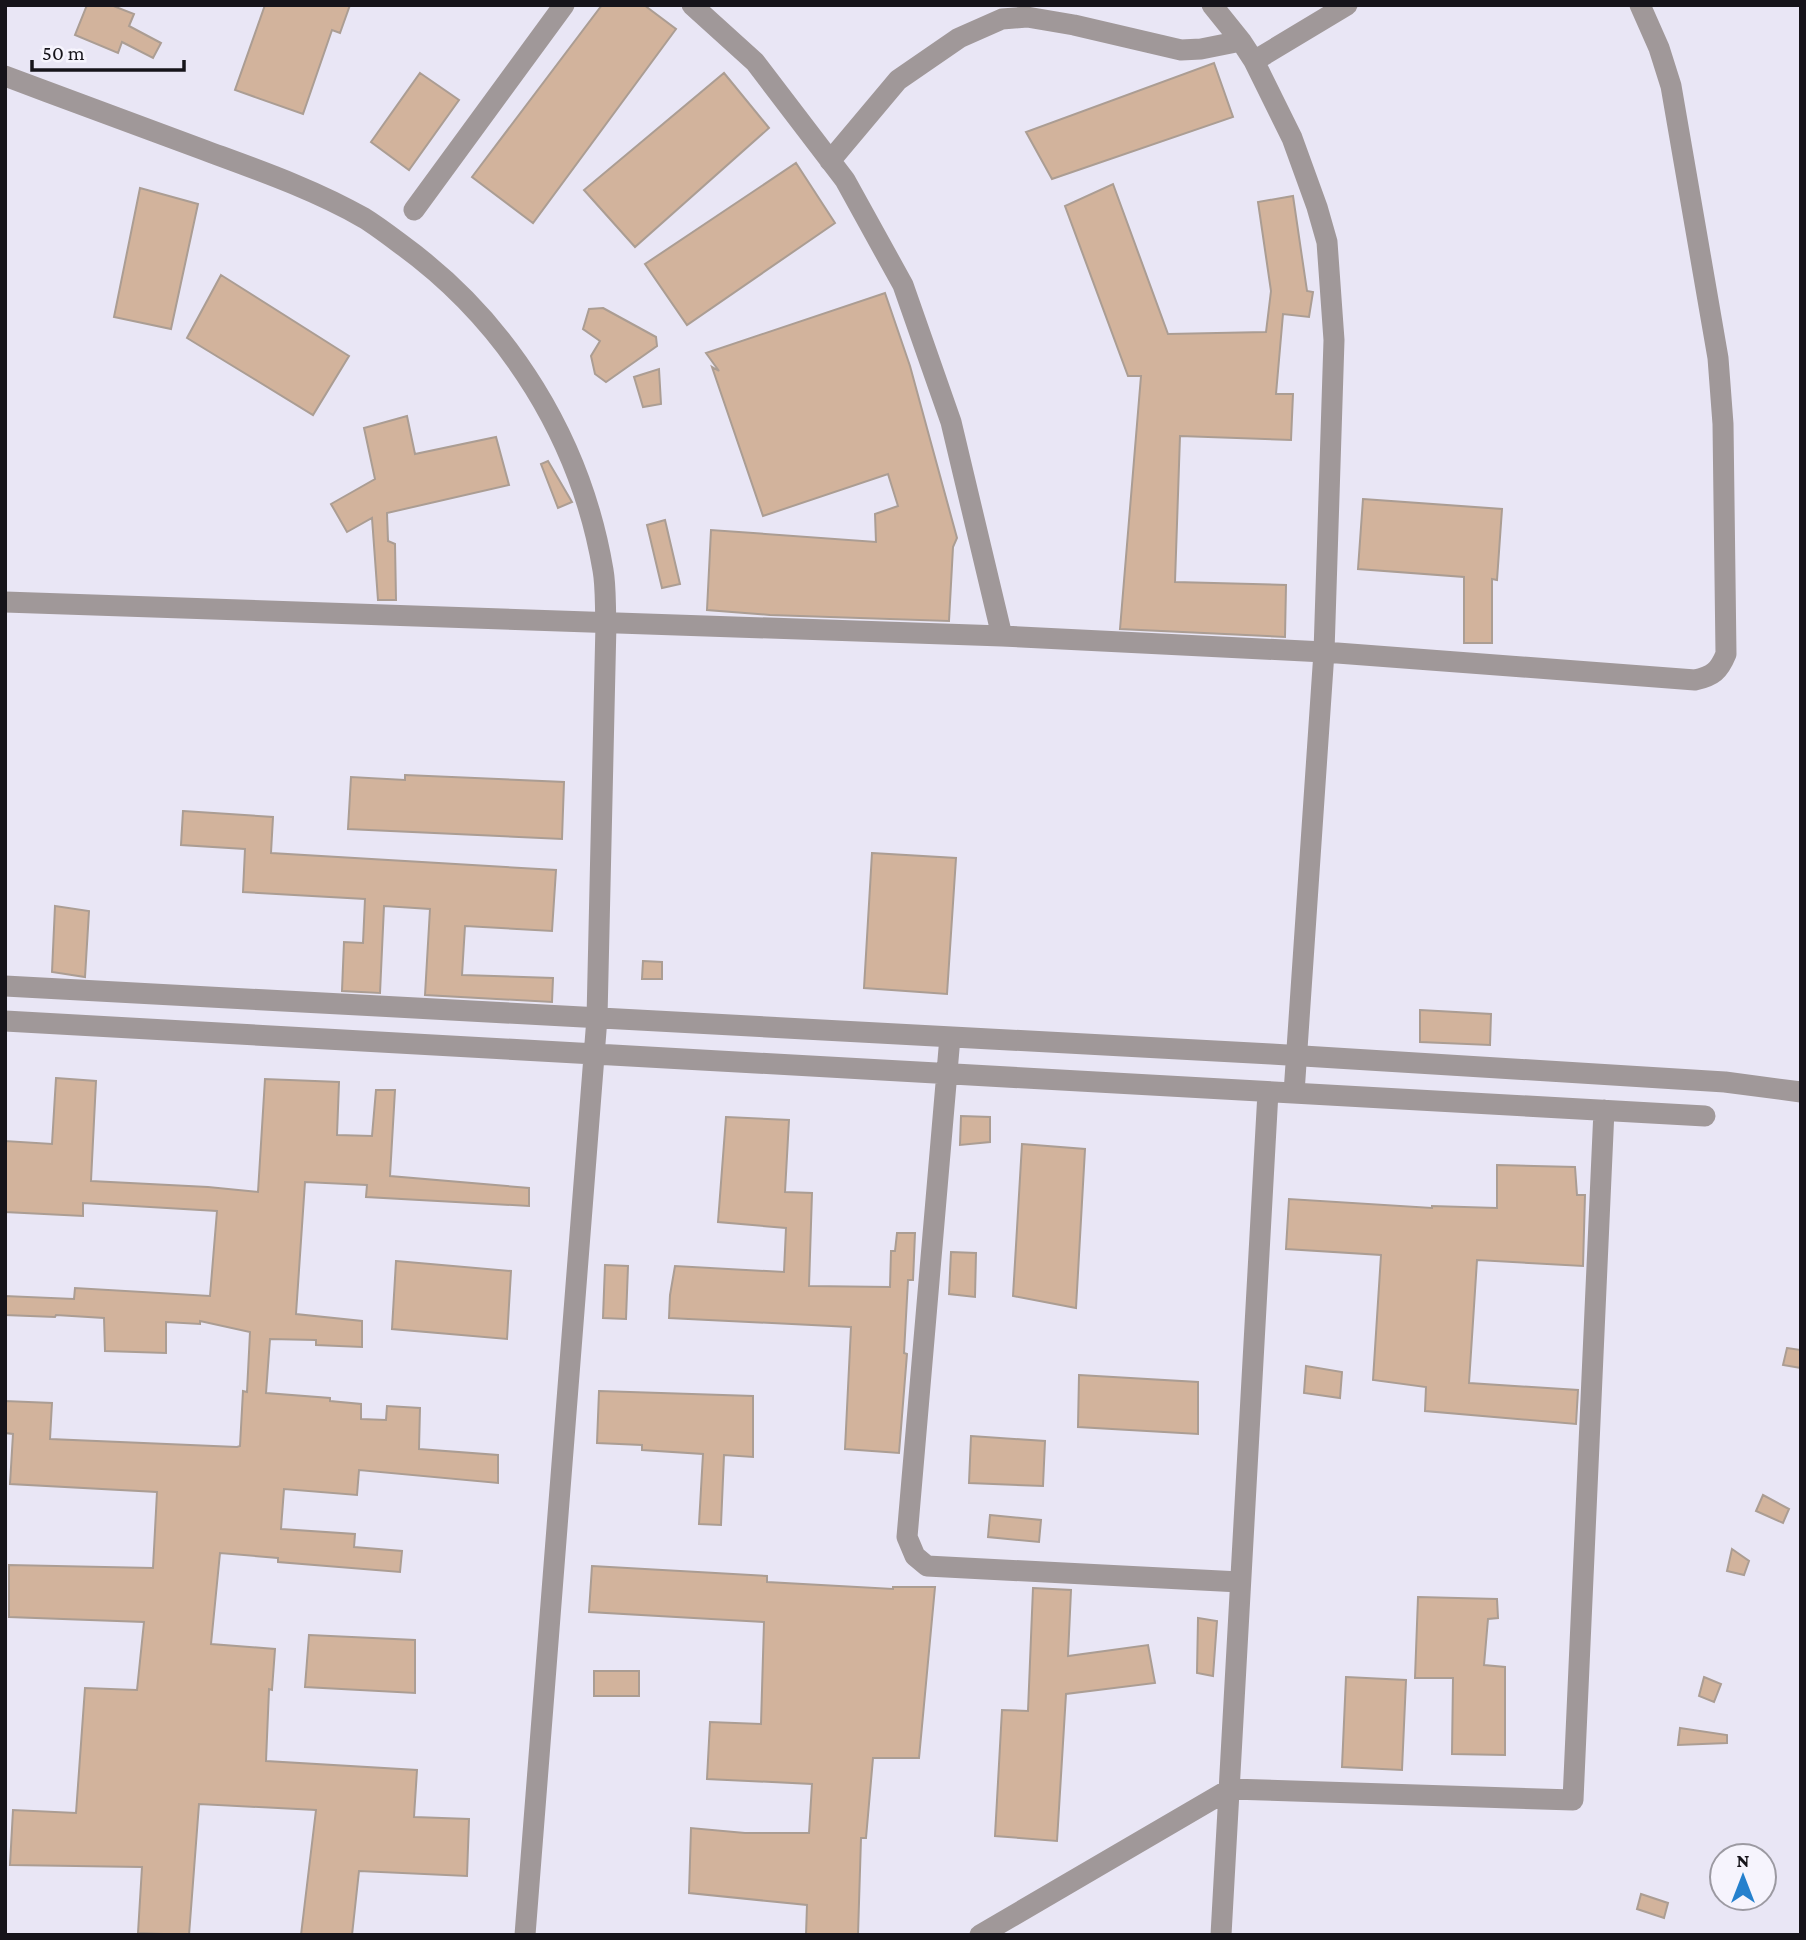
<svg xmlns="http://www.w3.org/2000/svg" width="1806" height="1940" viewBox="0 0 1806 1940" font-family="'Crimson Pro',serif">
<style>
.building{fill:#d2b39c;stroke:#ab9d93;stroke-width:2}
.lines{fill:none;stroke-linecap:round;stroke-linejoin:round}
.minor{stroke:#a09899;stroke-width:21}
</style>
<rect width="100%" height="100%" fill="#e9e6f5"/>
<!-- building -->
<path class="building" d="M87 5H111L134 14 129 26 161 43 153 58 122 42 118 53 75 35Z
M265 5H350L340 33 332 30 303 114 235 90Z
M602 5H644L676 29 533 223 472 177Z
M1214 63 1233 117 1052 179 1026 132Z
M420 73 459 100 409 170 371 142Z
M724 73 769 128 635 247 584 190Z
M796 163 835 223 687 325 645 264Z
M1113 184 1168 334 1266 332 1271 291 1258 202 1293 196 1307 291 1313 292 1309 317 1283 314 1276 394H1293L1291 440 1180 436 1175 582 1286 585 1285 637 1120 629 1141 376H1128L1065 206Z
M140 188 198 204 171 329 114 317Z
M221 275 349 356 313 415 187 338Z
M885 293 910 366 957 538 953 547 949 621 770 615 707 610 711 530 876 542 875 514 898 506 888 474 763 516 712 367 719 371 706 353Z
M603 308 656 337 657 346 606 382 595 374 591 356 600 341 583 329 589 309Z
M659 369 661 404 643 407 634 377Z
M407 416 415 454 496 437 509 485 387 513 388 541 395 544 396 600H378L372 518 347 532 331 504 375 479 364 428Z
M548 461 572 502 558 508 541 464Z
M1363 499 1502 509 1497 580 1492 579V643H1464V577L1358 569Z
M665 520 680 584 662 588 647 525Z
M405 775 564 782 562 839 348 829 351 777 405 780Z
M183 811 273 817 271 853 556 870 552 931 465 926 462 975 553 978 552 1002 425 995 430 909 384 906 380 993 342 991 344 942 363 943 365 899 243 892 245 849 181 845Z
M872 853 956 858 947 994 864 988Z
M55 906 89 911 85 977 52 972Z
M643 961 662 962V979H642Z
M1420 1010 1491 1014 1490 1045 1420 1042Z
M56 1078 96 1081 91 1181 208 1187 258 1192 265 1079 339 1082 337 1135 372 1136 376 1090H395L390 1176 529 1188V1206L366 1197 367 1185 305 1182 296 1314 362 1321V1347L316 1345V1340L270 1339 266 1393 330 1398V1401L361 1404V1419L386 1420 387 1406 420 1408 419 1449 498 1455V1483L359 1470 357 1495 284 1489 281 1529 355 1534 354 1547 402 1551 400 1572 278 1562V1558L220 1553 211 1644 275 1649 272 1690 269 1689 266 1761 417 1770 414 1817 469 1819 467 1876 359 1871 352 1935H301L316 1810 199 1804 189 1935 138 1933 142 1867 10 1865 13 1810 76 1813 85 1688 137 1690 144 1622 9 1617V1565L153 1568 157 1492 10 1484 13 1434 5 1433V1401L52 1403 50 1439 237 1447 240 1446 243 1391 247 1392 250 1332 200 1321V1324L166 1322V1353L105 1351 104 1318 56 1315 55 1317 5 1315V1296L74 1299 75 1288 210 1296 217 1211 83 1203V1216L5 1212V1141L52 1144Z
M961 1116 990 1117V1142L960 1145Z
M726 1117 789 1120 785 1192 812 1193 809 1286 890 1287 891 1251H895L897 1233H915L913 1280H908L904 1353 907 1354 899 1453 845 1449 851 1327 669 1318 670 1295 675 1266 784 1272 786 1228 718 1222Z
M1022 1144 1085 1149 1076 1308 1013 1296Z
M1497 1165 1575 1167 1577 1195H1585L1583 1266 1477 1260 1469 1383 1578 1390 1576 1424 1425 1411 1426 1387 1373 1380 1381 1255 1286 1249 1289 1199 1432 1208V1206L1497 1208Z
M951 1252 976 1253 975 1297 949 1294Z
M396 1261 511 1271 507 1339 392 1329Z
M605 1265 628 1266 626 1319 603 1318Z
M1787 1348 1801 1350V1368L1783 1365Z
M1306 1366 1342 1372 1340 1398 1304 1393Z
M1079 1375 1198 1382V1434L1078 1427Z
M599 1391 753 1396V1457L724 1455 721 1525 699 1524 703 1454 642 1450V1445L597 1443Z
M971 1436 1045 1441 1043 1486 969 1483Z
M1763 1495 1789 1509 1783 1523 1756 1511Z
M990 1515 1041 1520 1039 1542 988 1537Z
M1732 1549 1749 1561 1744 1575 1727 1571Z
M592 1566 767 1576V1582L893 1589V1587H935L919 1758H873L866 1838H861L858 1935H806L807 1905 689 1893 691 1828 745 1833H809L812 1784 707 1779 710 1722 761 1724 764 1622 589 1612Z
M1033 1588 1071 1590 1068 1656 1148 1645 1155 1683 1066 1694 1057 1841 995 1836 1002 1710 1028 1711Z
M1418 1597 1497 1599 1498 1618 1488 1619 1484 1665 1505 1667V1755L1452 1754 1453 1678H1415Z
M1198 1618 1217 1621 1213 1676 1197 1673Z
M309 1635 415 1640V1693L305 1687Z
M594 1671H639V1696H594Z
M1346 1677 1406 1680 1402 1770 1342 1767Z
M1704 1677 1721 1684 1714 1702 1699 1696Z
M1680 1728 1727 1735V1743L1678 1745Z
M1641 1894 1668 1903 1664 1918 1637 1909Z"/>
<g class="lines">
<!-- minor -->
<path class="minor" d="M692 5 755 62 845 180 903 285 951 422 1002 636
M1212 5 1241 41 1254 61 1292 138 1317 207 1327 242 1334 340 1324 652 1294 1093
M1254 61 1347 5
M5 76C71 101 137 125 204 150 258 170 313 189 364 218 377 226 390 236 402 245 509 323 581 440 603 570 606 587 605 605 606 623L597 1018 525 1935
M830 161 898 80 959 38 1002 19 1027 17 1074 25 1181 50 1201 49 1241 41
M414 210 564 5
M5 602 1002 636 1324 652 1695 680C1713 676 1719 671 1726 654L1723 424 1718 358 1671 86 1659 48 1640 5
M5 986 1271 1054 1725 1082 1801 1092
M5 1021 1705 1116
M950 1037 907 1537 915 1556 927 1566 1240 1582
M980 1935 1230 1789 1573 1800 1604 1110
M1221 1935 1268 1092"/>
</g>
<!-- border -->
<rect width="1806" height="1940" fill="none" stroke="#16141a" stroke-width="14"/>
<!-- north arrow -->
<g transform="translate(1743 1877)"><circle r="33" fill="#f6f4fd" stroke="#9c9aa2" stroke-width="2"/>
<path d="M0-5L12 26L0 18L-12 26Z" fill="#2580cd"/>
<text y="-10" font-size="19" font-weight="bold" text-anchor="middle" fill="#16141a">N</text>
</g>
<!-- scale -->
<path d="M32 60v10h152v-10" fill="none" stroke="#16141a" stroke-width="3.5"/>
<text x="42" y="60" font-size="21" fill="#16141a" stroke="#f6f4fd" stroke-width="5" paint-order="stroke">50 m</text>
</svg>
